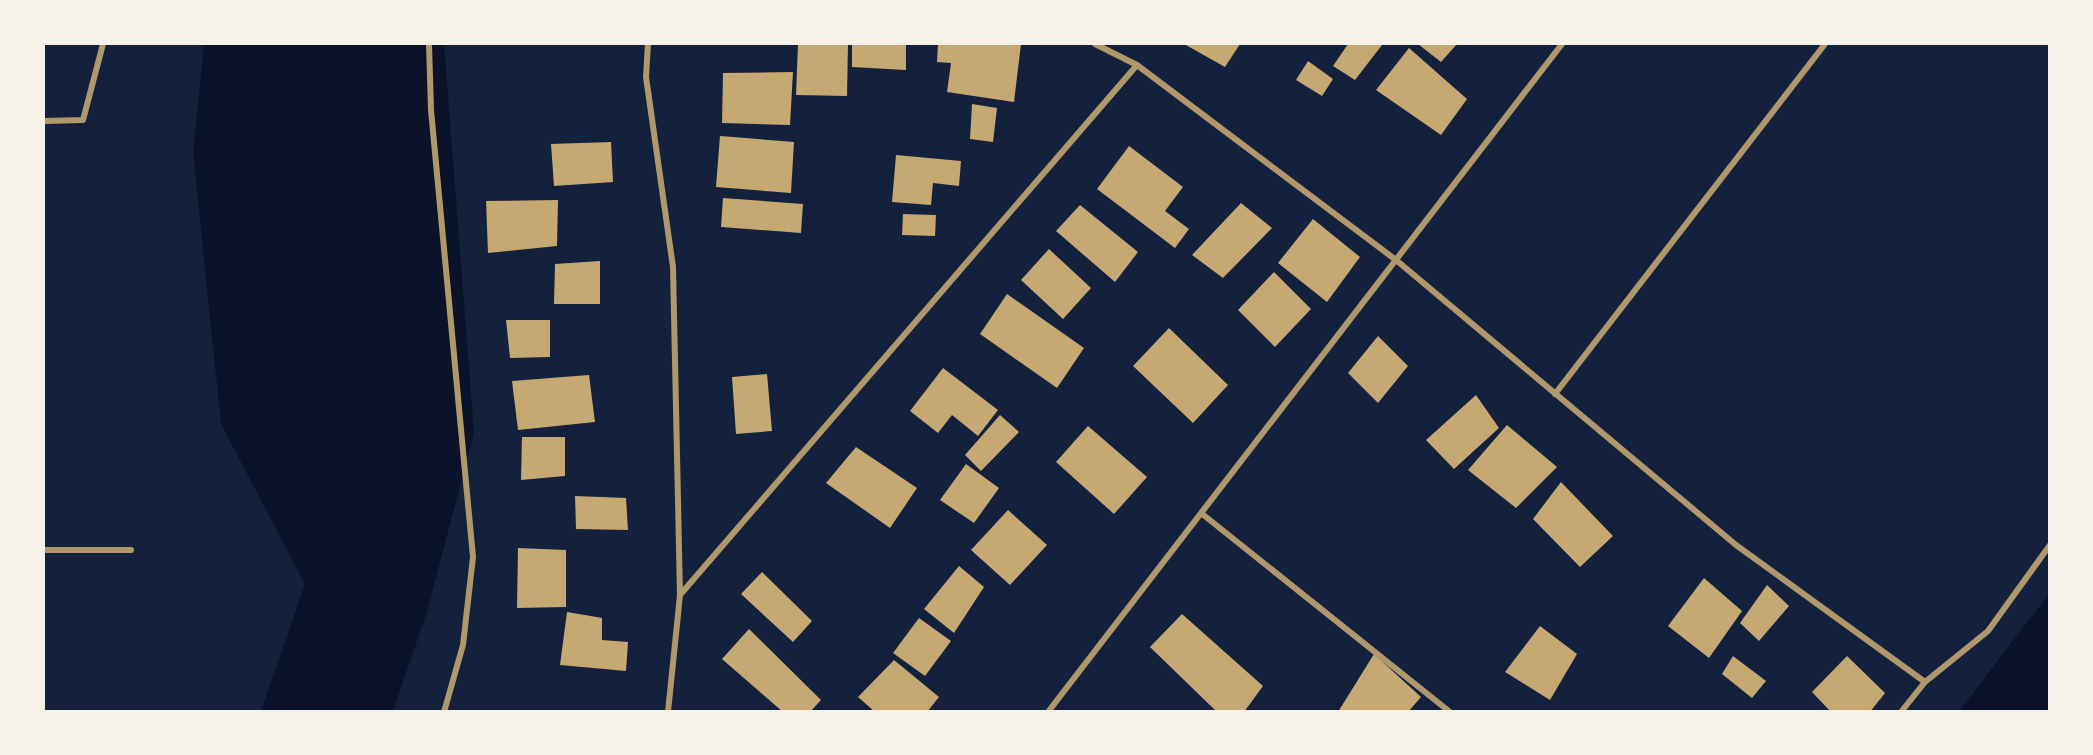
<svg xmlns="http://www.w3.org/2000/svg" width="2093" height="755" viewBox="0 0 2093 755" font-family="'Alegreya Sans',sans-serif">
<style>
.water{fill:#0b132b}
.building{fill:#c6a872}
.lines{fill:none;stroke-linecap:round;stroke-linejoin:round}
.minor{stroke:#b1986c;stroke-width:6}
</style>
<rect width="100%" height="100%" fill="#14213d"/>
<!-- water -->
<path class="water" d="M204 44H444L474 433 427 612 393 711H261L305 584 221 424 193 152Z
M2049 594V711H1959Z"/>
<!-- building -->
<path class="building" d="M798 44H848L847 96 796 95Z
M852 44H906V70L852 67Z
M938 44H1021L1014 102 947 92 951 63 937 62Z
M1184 44H1240L1225 67Z
M1348 44 1382 45 1355 80 1333 66Z
M1418 44H1457L1441 62Z
M1409 48 1467 99 1441 135 1376 90Z
M1308 61 1333 79 1322 96 1296 80Z
M793 72 790 125 722 123 723 73Z
M972 104 997 108 993 142 970 139Z
M720 136 794 142 791 193 716 187Z
M611 142 613 182 554 186 551 144Z
M1129 146 1183 187 1165 211 1189 229 1175 248 1097 189Z
M896 155 961 161 959 186 933 183 931 205 892 202Z
M723 198 803 204 801 233 721 227Z
M558 200 557 246 488 253 486 201Z
M1241 203 1272 228 1223 278 1192 255Z
M1080 205 1138 252 1115 282 1056 231Z
M903 214 936 215 935 236 902 235Z
M1313 219 1360 257 1327 302 1278 263Z
M1049 249 1091 288 1063 319 1021 280Z
M600 261V304H554L555 264Z
M1274 272 1311 309 1275 347 1238 310Z
M1007 294 1084 348 1057 388 980 334Z
M506 320H550V357L510 358Z
M1169 328 1228 385 1193 423 1133 366Z
M1378 336 1408 366 1378 403 1348 373Z
M943 368 998 410 978 436 952 415 938 433 910 411Z
M767 374 772 431 736 434 732 377Z
M589 375 595 422 518 430 512 381Z
M1476 395 1499 428 1454 469 1426 440Z
M1000 415 1019 432 981 471 965 455Z
M1507 425 1557 467 1516 508 1468 470Z
M1088 426 1147 477 1114 514 1056 462Z
M522 437H565V476L521 480Z
M856 447 917 488 890 528 826 483Z
M966 464 999 488 974 523 940 500Z
M1561 482 1613 536 1580 567 1533 519Z
M575 496 626 498 628 530 576 529Z
M1008 510 1047 545 1010 585 971 550Z
M518 548 566 550V607L517 608Z
M959 566 984 587 954 633 924 609Z
M762 572 812 621 793 642 741 594Z
M1704 578 1742 611 1709 658 1668 626Z
M1767 585 1789 606 1759 641 1740 623Z
M567 612 602 618V640L628 642 626 671 560 665Z
M1182 614 1263 686 1244 712H1217L1150 647Z
M919 618 951 641 925 676 893 653Z
M1540 626 1577 654 1550 700 1505 672Z
M749 629 821 700 810 712H783L722 659Z
M1374 654 1421 697 1408 712H1338Z
M1733 656 1766 681 1752 698 1722 674Z
M1847 656 1885 693 1870 712H1831L1812 692Z
M894 660 939 697 927 712H875L858 697Z"/>
<g class="lines">
<!-- minor -->
<path class="minor" d="M429 44 431 110 473 557 463 645 444 712
M648 44 646 77 673 267 680 595 668 712
M1095 44 1137 65 1396 260 1736 545 1925 682
M44 121 83 120 103 44
M1555 394 1825 44
M1201 513 1450 712
M44 550H131
M680 595 1137 65
M1048 712 1562 44
M1901 712 1925 682 1988 631 2050 545"/>
</g>
<!-- border -->
<rect width="2093" height="755" fill="none" stroke="#f6f1e7" stroke-width="90"/>
</svg>
